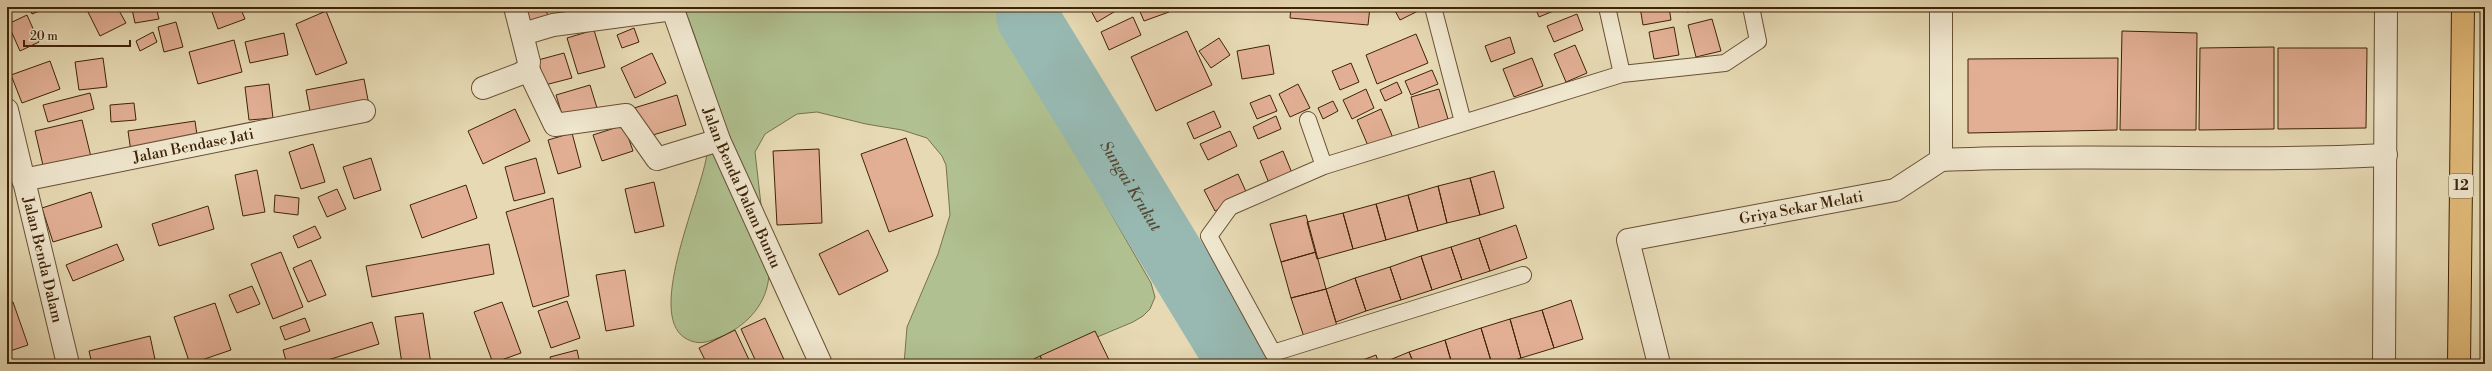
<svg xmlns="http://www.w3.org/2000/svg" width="2492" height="371" viewBox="0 0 2492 371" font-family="'Libre Bodoni',serif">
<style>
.green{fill:#b0c090;stroke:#78724c}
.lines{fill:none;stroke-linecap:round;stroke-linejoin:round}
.river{stroke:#97b9b2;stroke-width:63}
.building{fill:#e2af95;stroke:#3f2308}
.service-casing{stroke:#695033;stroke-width:18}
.minor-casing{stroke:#695033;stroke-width:24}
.tertiary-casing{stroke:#695033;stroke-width:24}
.motorway-casing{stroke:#3f2308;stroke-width:24}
.service{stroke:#efe6ce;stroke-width:16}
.minor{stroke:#efe6ce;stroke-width:22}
.tertiary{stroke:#efe6ce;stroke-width:22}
.motorway{stroke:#e3bc7a;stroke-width:22}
.labels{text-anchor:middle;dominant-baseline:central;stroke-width:3.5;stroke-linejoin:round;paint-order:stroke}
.shield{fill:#efe6ce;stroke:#745e43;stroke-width:1}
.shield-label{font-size:14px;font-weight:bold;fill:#3f2308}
.street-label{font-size:15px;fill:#3f2308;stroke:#efe6ce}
.water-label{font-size:16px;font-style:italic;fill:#554832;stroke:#efe6ce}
</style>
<rect width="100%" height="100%" fill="#e6d9b3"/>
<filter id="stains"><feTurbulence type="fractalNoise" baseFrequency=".005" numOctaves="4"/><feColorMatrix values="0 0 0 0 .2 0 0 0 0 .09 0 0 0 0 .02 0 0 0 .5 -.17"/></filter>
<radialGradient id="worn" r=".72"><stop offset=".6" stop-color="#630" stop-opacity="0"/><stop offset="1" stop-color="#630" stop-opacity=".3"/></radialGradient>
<!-- green -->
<path class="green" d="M684 7H1000L1025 65 1151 283 1155 297 1150 309 1143 316 1133 322 1033 364H904L907 327 938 254 950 215 946 165 942 156 927 138 902 130 866 124 817 112 797 114 765 134 755 152 769 275C767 303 749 323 725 335 710 341 700 347 685 338 645 313 703 191 707 153 708 141 705 128 705 116 704 99 705 82 703 65 700 46 690 25 684 7Z"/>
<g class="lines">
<!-- river -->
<path class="river" id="s1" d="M1027 7 1028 18 1233 354 1236 364"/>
</g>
<!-- building -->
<path class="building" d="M29 7H49L32 14Z
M93 7H117L126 23 100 36 87 10Z
M142 7H156L159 19 135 23 132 9Z
M217 7H240L245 19 218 29 211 9Z
M524 7H544L550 19 533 27Z
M555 7H585L560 17Z
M1089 7H1118L1119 9 1097 22Z
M1138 7H1167L1169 12 1144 21Z
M1291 7H1370L1368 25 1290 18Z
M1393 7H1426L1400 20Z
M1535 7H1563L1539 17Z
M1640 7H1669L1671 20 1643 25Z
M1686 7H1714L1687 12Z
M326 11 347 63 316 75 296 24Z
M1577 14 1583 30 1554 42 1547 26Z
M27 15 39 42 20 51 8 24Z
M1133 17 1141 35 1109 50 1101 32Z
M1712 19 1721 51 1696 57 1688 25Z
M176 22 183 47 164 52 158 27Z
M1674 27 1679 55 1654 59 1649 32Z
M634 28 639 42 622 48 617 35Z
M594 30 605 67 578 74 567 38Z
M1187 31 1212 85 1156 111 1131 57Z
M2122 31 2197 33 2196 130H2120Z
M153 32 157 42 140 51 136 41Z
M284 33 288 55 250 63 245 42Z
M1416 34 1428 63 1377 84 1366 55Z
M1510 37 1515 53 1491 62 1485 46Z
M1219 38 1230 55 1211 68 1199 51Z
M234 40 242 72 198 84 189 52Z
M1269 45 1274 74 1242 79 1237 51Z
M1575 45 1587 73 1566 82 1554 54Z
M2274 47V129L2199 130 2200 48Z
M2278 48H2367L2366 128 2278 129Z
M564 53 572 78 545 85 538 60Z
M652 53 666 83 635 98 621 68Z
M103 58 107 87 79 90 75 62Z
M1532 58 1543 86 1514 97 1503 69Z
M2118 58 2117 130 1968 133V59Z
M50 61 60 89 22 103 11 75Z
M1351 63 1359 82 1340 90 1332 71Z
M1432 70 1438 84 1411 95 1405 81Z
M364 79 369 105 311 116 306 90Z
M1397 82 1402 93 1385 101 1380 90Z
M269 84 273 118 249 120 245 87Z
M1298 84 1310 108 1290 117 1279 94Z
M590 85 597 108 563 118 556 95Z
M1366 89 1374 108 1352 119 1343 100Z
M1439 89 1448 119 1419 128 1411 97Z
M90 93 94 109 48 122 43 105Z
M677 95 686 125 643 138 634 108Z
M1270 95 1277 111 1257 119 1250 103Z
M1333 101 1338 111 1323 119 1318 108Z
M134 103 136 120 111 122 110 105Z
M515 109 530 141 483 164 468 131Z
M1381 109 1393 138 1369 148 1357 120Z
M1214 111 1221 127 1194 139 1187 123Z
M1276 116 1281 129 1258 139 1253 127Z
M82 120 92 161 45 174 35 131Z
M195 121 198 142 131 152 128 131Z
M624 125 633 151 602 161 593 135Z
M1230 131 1237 146 1208 160 1200 144Z
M572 133 581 167 558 174 548 140Z
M906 138 933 216 889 232 861 154Z
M313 144 325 182 301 189 289 152Z
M819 149 822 223 777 225 773 151Z
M1283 151 1294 178 1271 188 1260 161Z
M371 158 381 190 354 199 343 167Z
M536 158 545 193 514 201 505 167Z
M257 170 265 212 243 216 235 175Z
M1494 171 1504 208 1480 215 1470 178Z
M1238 174 1248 196 1215 211 1204 190Z
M1470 178 1480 215 1447 223 1438 186Z
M654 182 664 226 635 233 625 189Z
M466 185 477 218 422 238 410 205Z
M1438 186 1447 223 1418 231 1408 195Z
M337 189 346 209 327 217 318 197Z
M91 192 102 227 53 242 42 208Z
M275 195 299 198 298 215 274 212Z
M1408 195 1418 231 1386 240 1376 204Z
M553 198 569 296 533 307 506 212Z
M1376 204 1386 240 1353 249 1343 213Z
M208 206 214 229 159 246 152 224Z
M1343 213 1353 249 1317 259 1307 222Z
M1306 215 1316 252 1281 262 1270 224Z
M1516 225 1527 258 1490 271 1479 238Z
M315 226 321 238 298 248 293 236Z
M868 230 888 271 839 295 819 254Z
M1479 238 1490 271 1462 280 1451 247Z
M117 244 124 260 73 281 66 265Z
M489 244 494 274 372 297 366 266Z
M1451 247 1462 280 1432 290 1421 256Z
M281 252 303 307 273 319 251 264Z
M1316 252 1326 289 1291 298 1281 262Z
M1421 256 1432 290 1401 300 1390 267Z
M311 260 326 295 308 302 293 268Z
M1390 267 1401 300 1366 311 1355 278Z
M625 270 634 326 606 331 596 275Z
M1355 278 1366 311 1336 322 1326 289Z
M252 286 260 304 237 313 229 295Z
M1326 289 1337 326 1304 337 1291 298Z
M1571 300 1583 339 1554 348 1542 310Z
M567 301 580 338 551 348 538 311Z
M13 302 28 345 7 352V304Z
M502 302 521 353 493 363 474 312Z
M215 303 231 350 190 364 174 317Z
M1542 310 1554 348 1521 358 1510 319Z
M423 313 431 364H402L395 317Z
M305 318 310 331 285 340 280 327Z
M765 318 786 364H757L741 329Z
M1510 319 1521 358 1503 364H1492L1481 328Z
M372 322 379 344 315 364H287L283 350Z
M1481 328 1492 364H1452L1445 340Z
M735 330 751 364H707L699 348Z
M1095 331 1111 364H1044L1040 356Z
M150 336 156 364H92L89 351Z
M1445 340 1452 364H1414L1409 352Z
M577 350 580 364H552L550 357Z
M1409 352 1414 364H1380Z
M1376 355 1379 364H1352Z
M1040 356 1044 364H1024Z"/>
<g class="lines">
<defs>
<path id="service" d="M1433 7 1463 122
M1607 7 1622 74
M1308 120 1324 166
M1523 275 1273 353 1209 236 1230 207 1324 166 1622 74 1725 63 1758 41 1751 7"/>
<g id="minor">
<path id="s2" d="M672 7 719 140 821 364"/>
<path d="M523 34 553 25 673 9"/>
<path d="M528 69 555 125 626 115 657 159 719 140"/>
<path d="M483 88 520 74 528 69 529 62 515 7"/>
<path d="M1941 160C2089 153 2238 163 2386 155"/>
<path id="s3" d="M23 180 364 111"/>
<path id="s4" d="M1659 364 1628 240 1895 190 1941 160V7"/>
</g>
<g id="tertiary">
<path id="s5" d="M7 110 68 364"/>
<path d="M2384 364 2386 7"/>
</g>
<path id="motorway" d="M2459 364 2463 7"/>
</defs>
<!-- service casing -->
<use href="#service" class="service-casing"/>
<!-- minor casing -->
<use href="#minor" class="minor-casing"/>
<!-- tertiary casing -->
<use href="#tertiary" class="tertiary-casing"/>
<!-- motorway casing -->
<use href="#motorway" class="motorway-casing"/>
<!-- service -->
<use href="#service" class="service"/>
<!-- minor -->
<use href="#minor" class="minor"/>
<!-- tertiary -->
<use href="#tertiary" class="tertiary"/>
<!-- motorway -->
<use href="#motorway" class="motorway"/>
</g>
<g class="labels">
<!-- shield labels -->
<rect class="shield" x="2449" y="174" width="24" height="24" rx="3"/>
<g class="shield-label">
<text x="2461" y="186">12</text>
</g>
<!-- street labels -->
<g class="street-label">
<text stroke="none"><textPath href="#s3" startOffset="174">Jalan Bendase Jati</textPath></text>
<text stroke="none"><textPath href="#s2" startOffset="194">Jalan Benda Dalam Buntu</textPath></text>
<text stroke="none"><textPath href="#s4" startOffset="304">Griya Sekar Melati</textPath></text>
<text stroke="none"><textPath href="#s5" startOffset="154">Jalan Benda Dalam</textPath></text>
</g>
<!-- water labels -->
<g class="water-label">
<text stroke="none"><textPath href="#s1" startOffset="208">Sungai Krukut</textPath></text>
</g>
</g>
<!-- margin -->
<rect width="2492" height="371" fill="none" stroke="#e6d9b3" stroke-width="24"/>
<rect x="8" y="8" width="2476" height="355" fill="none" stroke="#3f2308" stroke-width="2"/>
<rect x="12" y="12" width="2468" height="347" fill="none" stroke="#3f2308"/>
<!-- scale -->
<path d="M24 40v6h106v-6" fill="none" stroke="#3f2308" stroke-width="2"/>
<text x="30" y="40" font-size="12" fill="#3f2308" stroke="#efe6ce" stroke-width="3" paint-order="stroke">20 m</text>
<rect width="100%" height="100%" filter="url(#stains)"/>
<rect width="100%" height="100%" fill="url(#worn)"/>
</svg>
